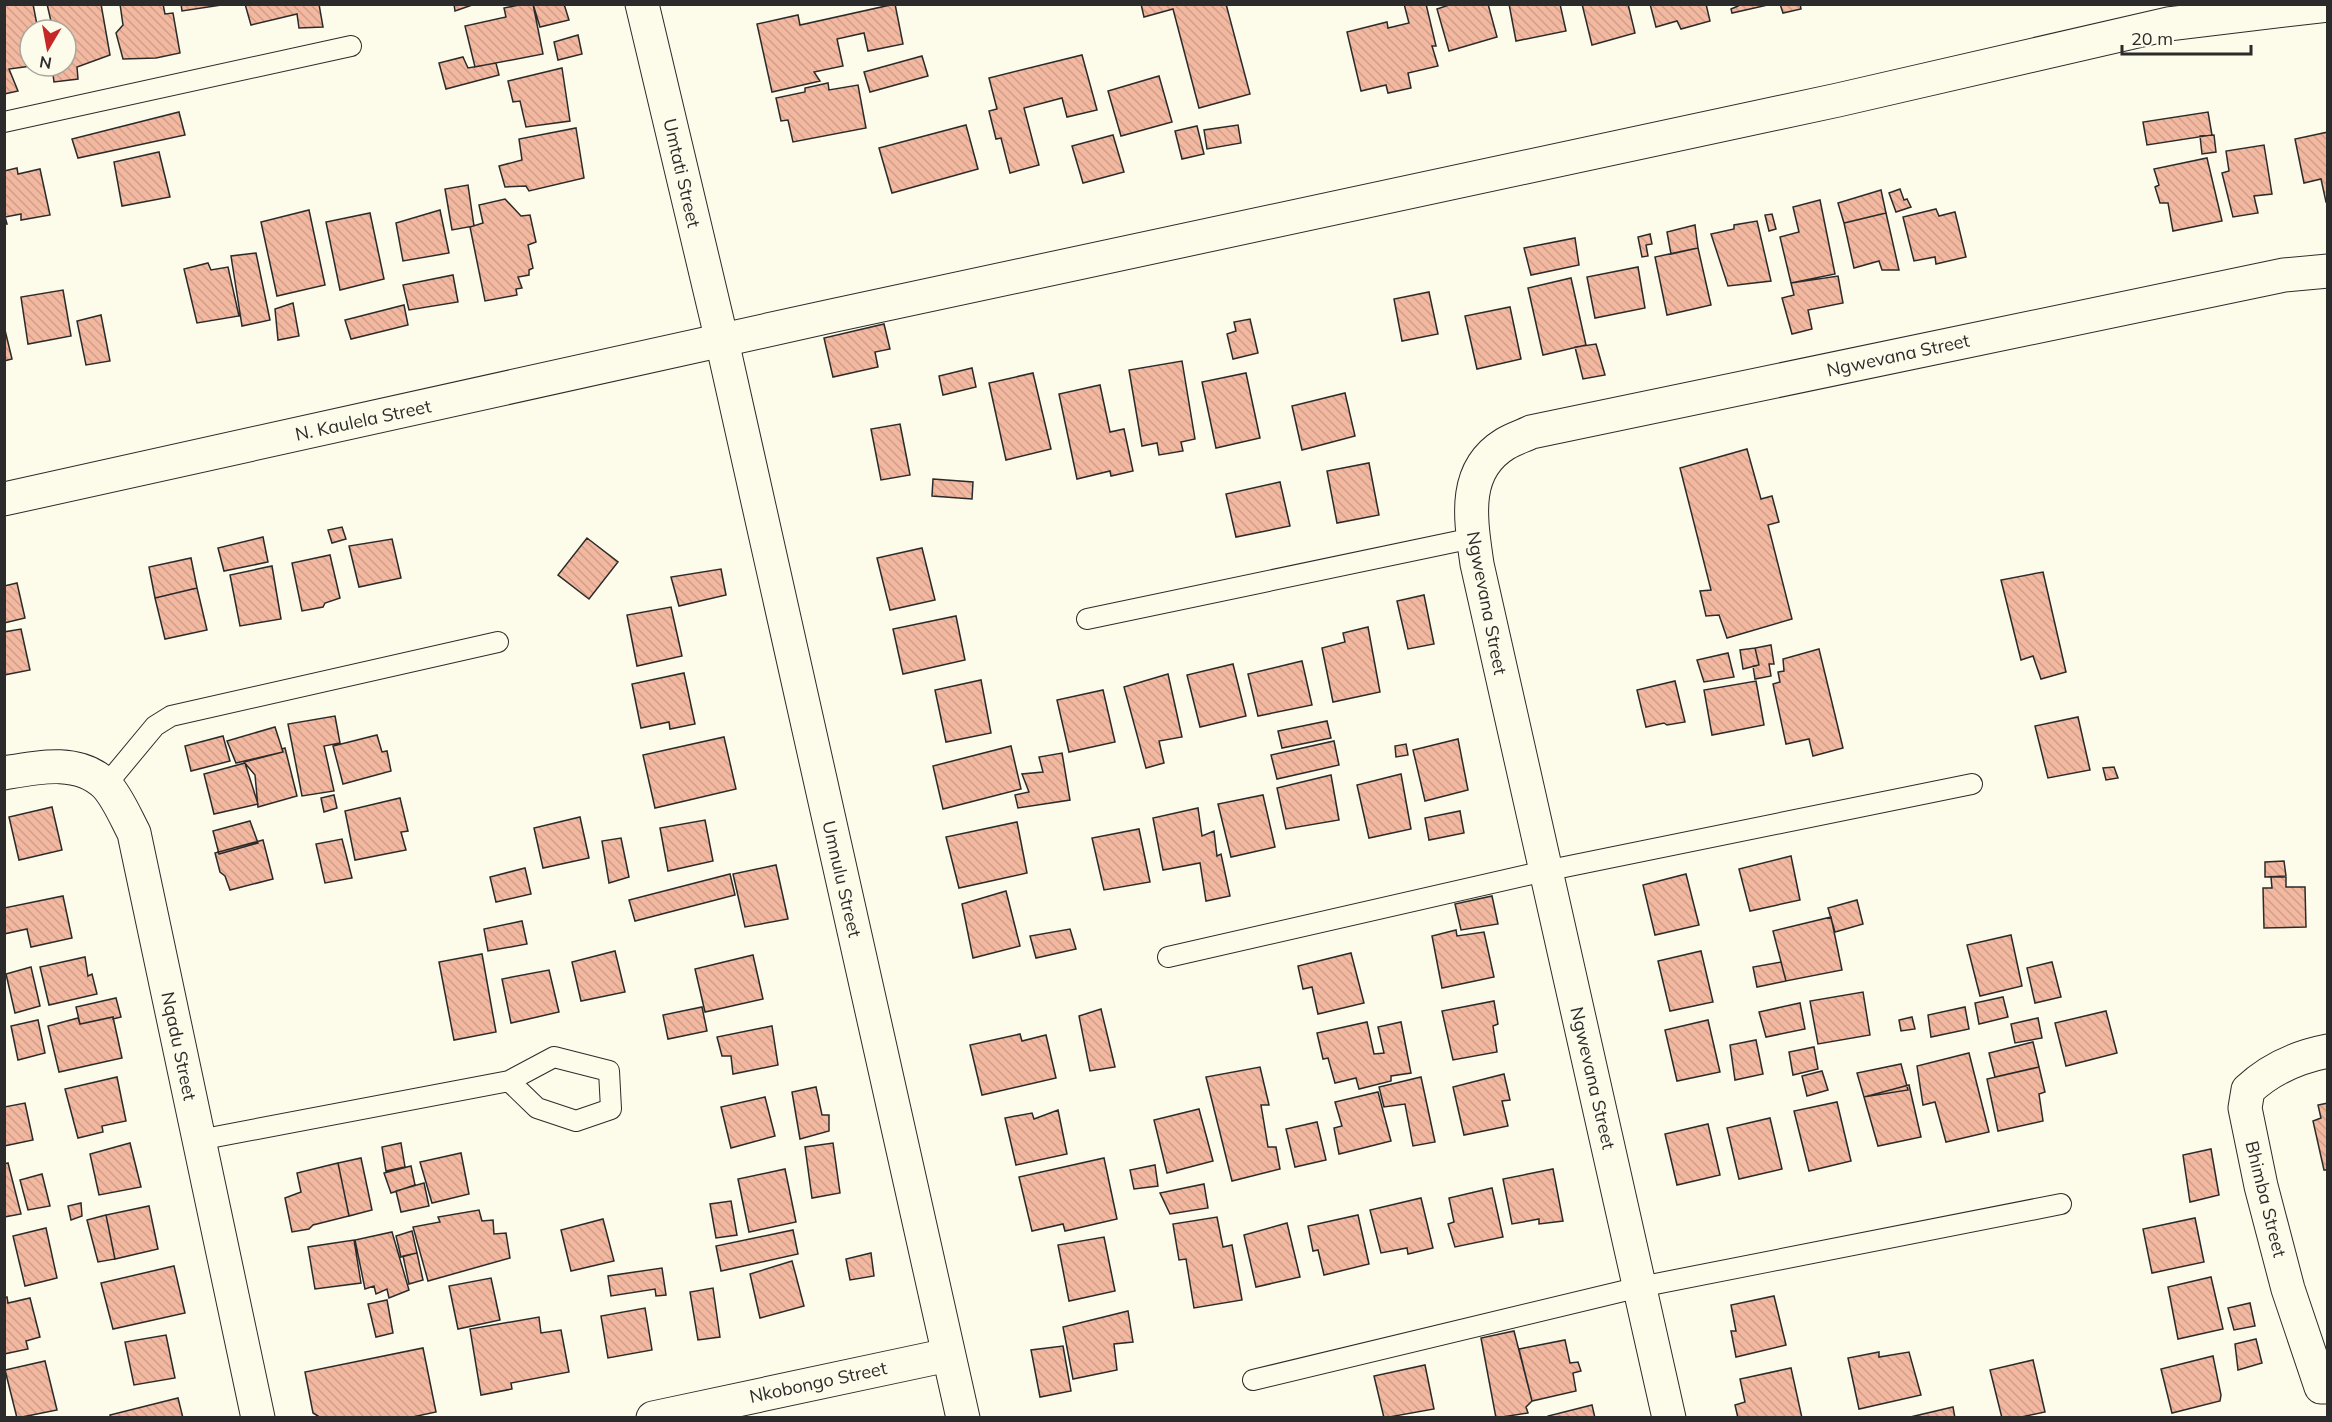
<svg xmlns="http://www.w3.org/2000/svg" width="2332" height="1422" viewBox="0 0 2332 1422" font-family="Mulish,sans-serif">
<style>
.building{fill:url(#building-back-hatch);stroke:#2b2b2b;stroke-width:1.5}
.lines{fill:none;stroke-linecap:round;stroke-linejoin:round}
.service-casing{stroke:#2b2b2b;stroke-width:22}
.minor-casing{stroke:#2b2b2b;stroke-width:35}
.tertiary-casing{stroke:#2b2b2b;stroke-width:35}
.service{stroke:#fdfbea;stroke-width:20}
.minor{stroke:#fdfbea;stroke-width:33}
.tertiary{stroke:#fdfbea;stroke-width:33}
.labels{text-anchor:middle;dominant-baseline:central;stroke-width:4.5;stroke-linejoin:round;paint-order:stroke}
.street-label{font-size:18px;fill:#2b2b2b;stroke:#fdfbea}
</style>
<defs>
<pattern id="building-back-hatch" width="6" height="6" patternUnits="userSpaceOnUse" patternTransform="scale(1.5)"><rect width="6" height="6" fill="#f2b8a0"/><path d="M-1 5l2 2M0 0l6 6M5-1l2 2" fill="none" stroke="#d09e8a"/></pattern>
</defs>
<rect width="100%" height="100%" fill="#fdfbea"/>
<!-- building -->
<path class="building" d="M4 4H33L38 30H30L31 66 9 69 18 91 4 94Z
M47 4H101L110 55 77 67 78 79 54 82 52 66H66V30H53Z
M120 4H163L165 14 173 13 180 53 156 58 123 59 116 33 123 25Z
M181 4H228L182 11Z
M245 4H319L323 27 299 28 297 14 251 25Z
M454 4H475L455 11Z
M524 4H533L543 54 475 67 465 26 506 17 504 8Z
M533 4H564L569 20 540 27Z
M895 4 903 44 868 51 864 33 837 39 843 66 814 72 820 81 772 92 757 24 798 15 800 25Z
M1141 4H1226L1250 94 1199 108 1173 9 1144 17Z
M1404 4H1426L1436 46H1432L1438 66 1408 73 1411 88 1388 93 1386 85 1361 91 1347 32 1387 22 1388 28 1409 23Z
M1452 4H1488L1497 37 1449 51 1437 9Z
M1509 4H1560L1566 31 1516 41Z
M1582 4H1628L1635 33 1592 45Z
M1650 4H1706L1710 21 1681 29 1677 21 1656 27Z
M1737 4H1768V5L1732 13 1731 9 1738 6Z
M1780 4H1800L1801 9 1783 13Z
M578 35 582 54 558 60 554 42Z
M1082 55 1097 110 1067 117 1062 98 1024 108 1039 165 1010 173 1001 138 996 139 989 111 997 109 989 78Z
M922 56 928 76 870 92 864 72Z
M463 57 468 68 496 63 499 75 446 89 439 63Z
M562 68 570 121 526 127 520 101 513 102 508 81Z
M1159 76 1172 122 1121 136 1108 91Z
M828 83 829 90 858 85 866 128 793 142 788 120 781 121 776 98 805 92V88Z
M179 112 185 135 78 158 72 139Z
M2208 112 2212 135 2147 145 2143 122Z
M966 125 978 169 892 193 879 148Z
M1238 125 1241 143 1207 149 1204 130Z
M1197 126 1204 154 1182 159 1175 131Z
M576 128 584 178 529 191 526 186 505 187 499 166 522 160 519 139Z
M2328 132V201L2326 202 2321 179 2304 183 2295 139Z
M1113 135 1124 172 1083 183 1072 146Z
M2214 135 2216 152 2202 154 2200 136Z
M2264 145 2272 194 2254 196 2258 213 2233 217 2222 173 2229 171 2226 151Z
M159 152 170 197 122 206 114 162Z
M2207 158 2222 221 2173 231 2168 203H2160L2155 187 2159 185 2154 169Z
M17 168 18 174 40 169 50 215 21 220V214L5 217 7 224H4V171Z
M468 185 474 226 452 230 445 189Z
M1900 189 1904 200 1907 199 1911 207 1896 212 1889 193Z
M1881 190 1886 213 1844 223 1838 203Z
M505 199 521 216 530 215 536 242 528 245 533 268 529 270V275L518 277 522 288 516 289 517 295 485 301 470 227 483 223 479 205Z
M1820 200 1835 274 1791 283 1780 237 1799 232 1793 207Z
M1936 209 1939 216 1955 212 1966 257 1936 264 1935 257 1914 261 1903 217Z
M309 210 325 285 277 296 261 222Z
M440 210 449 253 403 261 396 223Z
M370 213 384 279 340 290 326 222Z
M1886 213 1899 270H1882L1879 261 1854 268 1844 223Z
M1772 214 1776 229 1769 231 1765 215Z
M1757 221 1771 281 1728 286 1711 234 1734 229V225Z
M1695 225 1698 248 1671 254 1667 232Z
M1650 234 1652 244 1646 245 1648 256 1642 257 1638 237Z
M1575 238 1579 265 1531 275 1524 248Z
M1698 248 1711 305 1667 315 1655 257Z
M256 253 270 320 242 326 231 256Z
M208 263 211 270 228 267 239 316 197 323 184 269Z
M1638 267 1645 308 1595 318 1587 277Z
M453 275 458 302 409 310 403 285Z
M1838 276 1843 303 1808 310 1812 329 1792 334 1782 298 1794 295 1791 283Z
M1571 278 1586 345 1543 355 1528 288Z
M63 290 71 336 28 344 21 297Z
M1429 292 1438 334 1402 341 1394 299Z
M293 303 299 336 278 340 275 309Z
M404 305 408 325 351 339 345 320Z
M1510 307 1521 359 1477 369 1465 316Z
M101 315 110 361 86 365 77 321Z
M1250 319 1258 353 1233 359 1227 334 1236 331 1234 322Z
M884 324 890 349 875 352 878 367 833 377 824 338Z
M4 326 12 359 4 361Z
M1596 344 1605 375 1583 379 1575 347Z
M1182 361 1195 439 1181 442 1183 451 1159 455 1157 443 1142 446 1129 370Z
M972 368 976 387 943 395 939 376Z
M1033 373 1051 449 1006 460 989 383Z
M1246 373 1260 438 1216 448 1202 382Z
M1100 385 1110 432 1124 429 1133 471 1111 476 1110 471 1077 479 1059 394Z
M1345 393 1355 436 1302 450 1292 406Z
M900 424 910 475 881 480 871 429Z
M1747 449 1761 499 1772 496 1779 522 1768 525 1792 619 1727 638 1719 615 1706 616 1700 591 1711 590 1680 468Z
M1369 463 1379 515 1337 523 1327 471Z
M933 479 973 482 972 499 932 496Z
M1280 482 1290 526 1236 537 1226 494Z
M342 527 346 539 332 543 328 530Z
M263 537 268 562 224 571 218 548Z
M587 538 618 562 589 599 558 575Z
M392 539 401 578 359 587 349 546Z
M922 548 935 600 890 610 877 558Z
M330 555 340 598 325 603 323 607 302 611 292 563Z
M191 558 197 588 155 598 149 567Z
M272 566 281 619 240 626 230 575Z
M721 569 726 595 679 606 671 577Z
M2043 572 2066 672 2041 679 2033 656 2021 660 2001 580Z
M17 583 25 618 4 623V586Z
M197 588 207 630 165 639 155 598Z
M1424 595 1434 644 1408 649 1397 601Z
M671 607 682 656 637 666 627 615Z
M956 616 965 660 903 674 893 629Z
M1368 627 1380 692 1333 702 1322 648 1345 642 1343 633Z
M21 629 30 670 4 675V632Z
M1771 645 1774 664H1769L1771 676 1755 679 1753 666 1759 665 1755 648Z
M1755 648 1759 665 1743 669 1740 650Z
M1819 649 1843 748 1813 756 1809 739 1786 744 1773 684 1780 682 1778 672 1784 671 1783 659Z
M1728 653 1734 677 1704 682 1697 660Z
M1302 661 1312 705 1258 716 1248 674Z
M1233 664 1246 716 1200 727 1187 675Z
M684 673 695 724 670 729 669 722 641 728 632 684Z
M1168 674 1182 737 1159 741 1164 763 1146 768 1124 687Z
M981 680 991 733 946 742 935 690Z
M1675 681 1685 722 1667 725 1664 723 1646 727 1637 690Z
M1756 681 1764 725 1712 735 1704 690Z
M1103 690 1115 742 1069 752 1057 700Z
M335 716 340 743 324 746 334 791 302 796 288 724Z
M2078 717 2090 770 2048 778 2035 726Z
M1327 721 1331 738 1282 748 1278 731Z
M275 727 283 752 236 763 227 741Z
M377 735 382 752 387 751 391 771 343 784 333 746Z
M223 736 230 761 191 771 185 746Z
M724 737 736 789 655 808 643 755Z
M1458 739 1468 790 1425 801 1413 750Z
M1334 741 1339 765 1277 779 1271 755Z
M1406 744 1408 755 1396 757 1395 746Z
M1011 746 1021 789 943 809 933 766Z
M285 748 297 796 258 807 255 775 244 762 283 752 282 749Z
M1062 753 1070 800 1018 808 1015 795 1029 792 1022 774 1043 772 1039 757Z
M245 763 258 804 214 814 204 774Z
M2114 767 2118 778 2106 780 2103 768Z
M1401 774 1411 829 1369 838 1357 785Z
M1331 775 1339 820 1286 829 1277 788Z
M334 795 337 808 324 812 321 798Z
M1263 795 1275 847 1231 857 1218 804Z
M400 798 408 831 401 832 406 850 355 860 345 811Z
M52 807 62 850 19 860 9 817Z
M1198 808 1202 836 1214 831 1217 856 1221 854 1230 896 1206 901 1200 863 1163 870 1153 818Z
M1460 811 1464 833 1429 840 1425 818Z
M580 817 589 858 543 868 534 828Z
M705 820 713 861 668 871 660 828Z
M250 821 258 843 219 854 213 831Z
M1017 822 1027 873 959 888 946 837Z
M1139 829 1150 882 1104 890 1092 838Z
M621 838 629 877 609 883 602 841Z
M342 839 352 878 325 883 316 844Z
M263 840 273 879 230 890 225 876 220 872 215 853Z
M1791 856 1800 900 1750 911 1739 869Z
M2284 861 2286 876 2265 877V862Z
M776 865 788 919 745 927 733 874Z
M525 868 531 894 496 902 490 877Z
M730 874 735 895 635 921 629 900Z
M1686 874 1699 925 1655 935 1643 885Z
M2271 877H2286V887H2305L2306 927 2264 928 2263 888H2272Z
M1006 891 1020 946 973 958 962 904Z
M63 896 72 938 31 947 27 929 4 934V908Z
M1492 896 1498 924 1461 930 1455 904Z
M1857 900 1863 924 1835 932 1828 908Z
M1831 917 1842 970 1786 981 1773 931Z
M522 921 527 944 488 951 484 929Z
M1070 929 1076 949 1036 958 1030 936Z
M1456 930 1457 936 1484 932 1494 977 1442 988 1432 936Z
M2011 935 2022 986 1980 996 1967 945Z
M615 951 625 992 581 1001 572 962Z
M1701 951 1713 1002 1670 1011 1658 961Z
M1351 953 1364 1003 1318 1014 1312 987 1303 989 1298 966Z
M482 954 496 1032 454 1040 439 962Z
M753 955 763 999 705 1012 695 969Z
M85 957 88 976 92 974 97 994 49 1005 40 967Z
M1781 962 1786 981 1757 987 1753 967Z
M2052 962 2061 997 2035 1003 2027 968Z
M31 967 40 1006 15 1013 6 974Z
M549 970 559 1012 511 1023 502 979Z
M1863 992 1870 1035 1818 1044 1810 1001Z
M2003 997 2008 1017 1979 1024 1975 1003Z
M116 998 121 1017 113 1019V1017L80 1024 76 1007Z
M1494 1001 1498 1024 1493 1026 1497 1052 1453 1060 1442 1011Z
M1800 1003 1805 1029 1766 1037 1759 1012Z
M702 1007 707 1031 668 1039 663 1015Z
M1965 1007 1969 1029 1931 1037 1928 1015Z
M1101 1009 1115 1067 1090 1071 1079 1016Z
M2106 1011 2117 1053 2066 1066 2055 1023Z
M113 1017 122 1058 59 1072 48 1026 78 1018 80 1024Z
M1912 1017 1915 1029 1901 1031 1899 1020Z
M2038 1018 2042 1038 2015 1043 2011 1024Z
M38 1020 45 1053 18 1060 11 1026Z
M1708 1020 1720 1072 1677 1081 1665 1030Z
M1367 1022 1374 1054 1384 1053 1378 1027 1401 1022 1411 1073 1391 1076V1081L1359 1089 1356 1078 1335 1083 1328 1058 1323 1059 1317 1033Z
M772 1026 778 1065 733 1074 731 1056H722L717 1037Z
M1020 1034 1022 1041 1046 1035 1056 1078 982 1095 970 1045Z
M1756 1040 1763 1074 1735 1080 1730 1045Z
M2033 1042 2039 1067 1995 1077 1989 1053Z
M1814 1047 1818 1069 1793 1075 1789 1052Z
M1969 1053 1989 1132 1946 1142 1935 1102 1923 1105 1917 1066Z
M1901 1064 1908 1090 1864 1097 1857 1073Z
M1260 1067 1269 1105H1261L1268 1147H1276L1280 1169 1232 1181 1206 1077Z
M2039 1067 2045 1092 2039 1094 2043 1121 1998 1131 1987 1079Z
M1822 1071 1828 1090 1807 1096 1802 1076Z
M1504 1074 1510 1100 1502 1101 1508 1126 1464 1135 1453 1087Z
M117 1077 126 1121 102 1126 103 1132 78 1138 65 1089Z
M1421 1077 1435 1142 1413 1146 1405 1104 1384 1107 1379 1087Z
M1909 1085 1921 1137 1878 1146 1864 1097Z
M816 1087 822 1115H829V1131L800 1139 792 1092Z
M1378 1092 1391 1141 1339 1154 1334 1128 1342 1126 1335 1102Z
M765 1097 775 1136 731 1148 721 1107Z
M1837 1102 1851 1161 1809 1171 1794 1111Z
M25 1103 33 1140 4 1146V1107Z
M2328 1103V1170H2324L2313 1121 2321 1118 2318 1105Z
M1199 1109 1213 1161 1167 1173 1154 1120Z
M1058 1110 1067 1154 1016 1165 1005 1118 1032 1113 1034 1119Z
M1770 1118 1782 1169 1739 1179 1727 1128Z
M1317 1122 1326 1160 1295 1167 1286 1129Z
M1708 1124 1720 1175 1677 1185 1665 1134Z
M130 1143 141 1187 99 1195 90 1154Z
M401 1143 405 1167 386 1171 382 1147Z
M833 1143 840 1193 812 1198 805 1147Z
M2211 1149 2219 1195 2190 1202 2183 1155Z
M461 1153 469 1194 432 1203 420 1162Z
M361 1158 372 1210 349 1216 338 1163Z
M1104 1158 1117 1219 1065 1231 1063 1224 1032 1231 1019 1177Z
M8 1163 21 1214 4 1217V1164Z
M338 1163 349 1216 313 1225 309 1229 292 1232 285 1198 301 1192 297 1173Z
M1155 1165 1158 1186 1134 1189 1130 1170Z
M411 1166 415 1185 391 1193 384 1173Z
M785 1169 796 1222 749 1232 738 1179Z
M1553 1169 1563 1221 1539 1224V1219L1512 1224 1503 1179Z
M42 1174 50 1206 28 1210 20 1180Z
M424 1183 429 1206 401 1212 396 1191Z
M1204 1184 1208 1208 1170 1214 1160 1193Z
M1492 1188 1503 1237 1455 1247 1448 1224 1454 1222 1449 1198Z
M1421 1198 1433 1248 1408 1254 1407 1248 1381 1253 1370 1210Z
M731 1201 737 1235 716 1238 710 1204Z
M81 1203 82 1216 71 1220 68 1206Z
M149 1206 158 1249 115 1259 106 1215Z
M479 1210 482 1221 493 1220 494 1234 506 1233 510 1258 428 1281 413 1227 440 1222 438 1217Z
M106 1215 115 1259 98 1262 87 1220Z
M1358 1215 1369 1264 1324 1275 1318 1250 1313 1251 1308 1226Z
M1217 1217 1223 1247 1232 1245 1242 1300 1194 1308 1186 1259 1179 1260 1173 1224Z
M2195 1218 2204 1262 2152 1273 2143 1229Z
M603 1219 614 1261 571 1271 561 1230Z
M1287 1223 1300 1277 1256 1287 1244 1235Z
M46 1228 57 1278 25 1286 13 1236Z
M793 1230 798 1254 721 1271 716 1246Z
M412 1231 417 1253 401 1257 396 1236Z
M392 1232 409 1290 389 1298 387 1289 376 1294 374 1286 365 1289 355 1240Z
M1104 1237 1115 1291 1069 1301 1058 1245Z
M354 1240 361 1283 315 1289 308 1247Z
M417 1253 423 1280 409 1284 403 1256Z
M871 1253 874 1276 850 1280 846 1259Z
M792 1261 804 1306 760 1318 750 1274Z
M174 1266 185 1313 113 1329 101 1283Z
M662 1268 666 1295 656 1296 655 1289 611 1296 608 1276Z
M2211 1277 2223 1329 2178 1339 2168 1287Z
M491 1278 500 1320 458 1329 449 1286Z
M713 1288 720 1337 698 1340 690 1292Z
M1774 1296 1786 1345 1736 1357 1731 1331H1736L1731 1305Z
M7 1297 8 1303 30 1298 40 1337 26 1341 28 1349 4 1354V1298Z
M387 1300 393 1333 376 1337 368 1304Z
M2250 1303 2255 1326 2234 1330 2228 1308Z
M645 1308 652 1350 608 1358 601 1316Z
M1128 1311 1133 1342 1114 1344 1117 1370 1073 1379 1063 1327Z
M539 1317 541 1333 561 1330 569 1372 511 1383 512 1389 481 1395 470 1329Z
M1514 1331 1532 1401 1526 1407 1528 1413 1496 1418 1481 1338Z
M166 1335 175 1378 134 1385 125 1342Z
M2256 1339 2262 1363 2238 1370 2235 1344Z
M1565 1340 1570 1363 1578 1362 1581 1371 1573 1373 1576 1391 1532 1401 1519 1349Z
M1063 1346 1071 1391 1040 1397 1031 1350Z
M423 1348 436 1412 408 1418H321L313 1413 305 1372Z
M1879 1352V1357L1909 1352 1921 1395 1859 1409 1848 1358Z
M2213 1356 2221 1395 2220 1401 2172 1413 2161 1369Z
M2033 1360 2045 1412 2017 1418H2002L1990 1370Z
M45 1361 57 1410 17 1418 5 1370Z
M1425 1365 1434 1409 1384 1418 1374 1376Z
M1791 1368 1802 1418H1738L1735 1405 1745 1402 1740 1379Z
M178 1398 183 1418H111L110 1415Z
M1592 1405 1595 1418H1548V1416Z
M1953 1407 1955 1418H1906Z"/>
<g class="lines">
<defs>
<path id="service" d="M4 122 351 46
M1087 619 1473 538
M106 785 155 726 171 716 498 642
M1168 957 1545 871 1972 784
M199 1140 509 1081 554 1057 609 1071 611 1109 576 1121 537 1108 509 1081
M1253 1380 1640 1287 2061 1204"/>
<path id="minor" d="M4 499 831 316 1838 100 2168 24 2328 5
M4 773C38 767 79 758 106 785 118 798 126 818 134 833L258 1418
M2328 1051C2297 1057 2270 1069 2248 1090L2245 1108 2261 1186 2288 1289 2321 1387H2328
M653 1418 948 1355
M1669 1418 1477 564C1471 521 1461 471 1505 444 1513 439 1523 436 1531 432L2284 275 2328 271"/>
<path id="tertiary" d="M642 4 722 341 963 1418"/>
</defs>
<!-- service casing -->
<use href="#service" class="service-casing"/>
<!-- minor casing -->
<use href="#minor" class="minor-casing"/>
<!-- tertiary casing -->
<use href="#tertiary" class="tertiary-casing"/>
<!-- service -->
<use href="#service" class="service"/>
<!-- minor -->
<use href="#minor" class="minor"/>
<!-- tertiary -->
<use href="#tertiary" class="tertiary"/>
</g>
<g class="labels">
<!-- street labels -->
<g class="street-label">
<text transform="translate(682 173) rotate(77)">Umtati Street</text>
<text transform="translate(1898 355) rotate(-12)">Ngwevana Street</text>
<text transform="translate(363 420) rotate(-12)">N. Kaulela Street</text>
<text transform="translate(1487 603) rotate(79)">Ngwevana Street</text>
<text transform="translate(842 879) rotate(77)">Umnulu Street</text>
<text transform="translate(179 1046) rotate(78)">Nqadu Street</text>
<text transform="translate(1593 1078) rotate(77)">Ngwevana Street</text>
<text transform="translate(2266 1199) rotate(76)">Bhimba Street</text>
<text transform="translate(818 1382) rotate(-12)">Nkobongo Street</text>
</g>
</g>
<!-- border -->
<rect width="2332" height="1422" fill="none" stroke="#2b2b2b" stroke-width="12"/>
<!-- north arrow -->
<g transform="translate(48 48) rotate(190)"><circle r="28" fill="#fdfbea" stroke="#a9a89e" stroke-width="1.5"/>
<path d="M0-4.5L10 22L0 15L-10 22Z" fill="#c62828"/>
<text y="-9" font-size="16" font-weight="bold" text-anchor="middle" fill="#2b2b2b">N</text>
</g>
<!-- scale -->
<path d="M2122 45v9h129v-9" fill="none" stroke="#2b2b2b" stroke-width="3"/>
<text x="2131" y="45" font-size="18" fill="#2b2b2b" stroke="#fdfbea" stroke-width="4.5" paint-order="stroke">20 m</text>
</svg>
